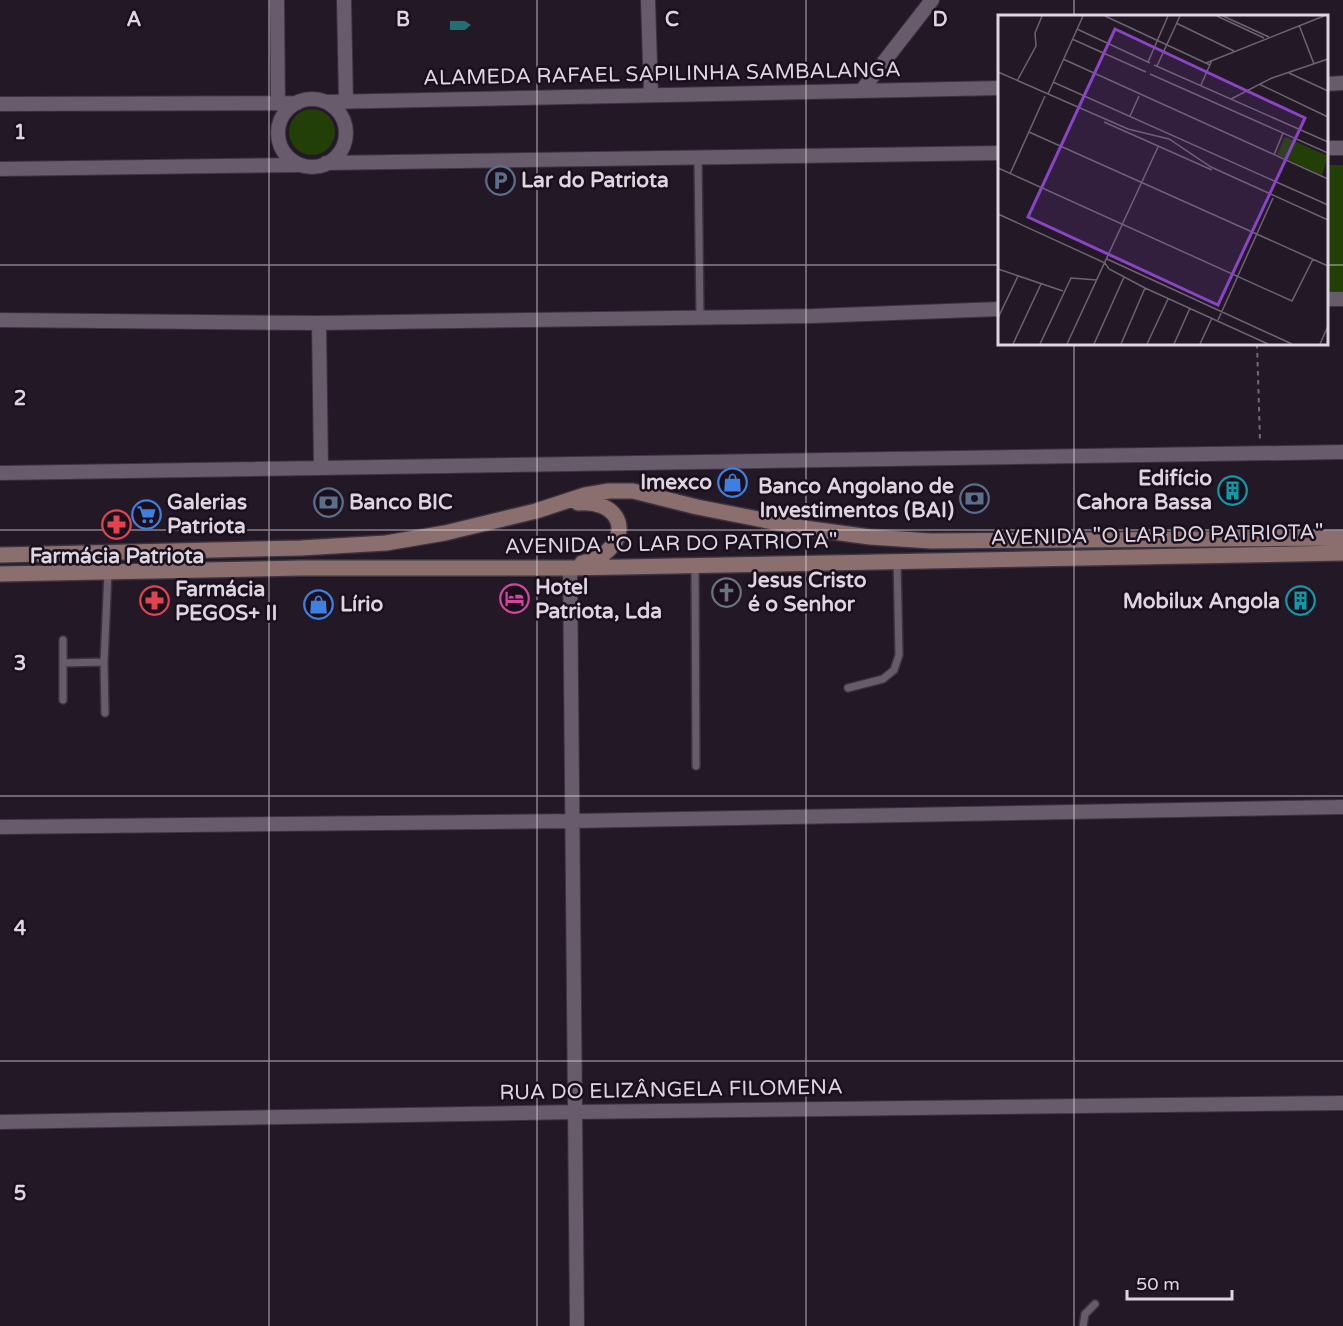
<svg xmlns="http://www.w3.org/2000/svg" width="1343" height="1326" viewBox="0 0 1343 1326" font-family="'Varela Round',sans-serif">
<style>
.green{fill:#213f07}
.water{fill:#236e70}
.lines{fill:none;stroke-linecap:round;stroke-linejoin:round}
.service-casing{stroke:#3a323d;stroke-width:10}
.minor-casing{stroke:#3a323d;stroke-width:16}
.secondary-casing{stroke:#3a323d;stroke-width:18}
.path{stroke:#746b77;stroke-width:2;stroke-dasharray:4.5 4.5;stroke-linecap:butt}
.service{stroke:#685b6c;stroke-width:7}
.minor{stroke:#685b6c;stroke-width:14}
.secondary{stroke:#8a6f6e;stroke-width:15}
.grid{fill:none;stroke:#ddd5df;stroke-width:1.5;stroke-opacity:0.55}
.labels{text-anchor:middle;dominant-baseline:central;stroke-width:5;stroke-linejoin:round;paint-order:stroke}
.street-label{font-size:21px;fill:#ddd5df;stroke:#1a0f1d}
.poi-label{font-size:21px;font-weight:bold;fill:#ddd5df;stroke:#1a0f1d;text-anchor:start}
.inset-road{fill:none;stroke:#6d6470;stroke-width:1.5}
.view{fill:#8a45c4;fill-opacity:0.15;stroke:#8a45c4;stroke-width:3}
.inset-edge{fill:none;stroke:#ddd5df;stroke-width:3}
.grid-label{font-size:20px;text-anchor:middle;font-weight:bold;fill:#ddd5df;stroke:#1a0f1d;stroke-width:5;stroke-linejoin:round;paint-order:stroke}
</style>
<rect width="100%" height="100%" fill="#231826"/>
<!-- green -->
<path class="green" d="M289 132a23 23 0 1 1 46 0a23 23 0 1 1-46 0Z
M1326 165H1343V292L1327 293Z"/>
<!-- water -->
<path class="water" d="M450 21H465L471 25 465 30H450Z"/>
<g class="lines">
<defs>
<path id="service" d="M698 158 700 318
M695 564 696 766
M63 640V700
M63 663 104 662
M848 688 883 679 894 670 899 655 897 560
M105 713 104 662 108 572
M1083 1326 1085 1314 1095 1304"/>
<path id="minor" d="M277 0 278 103
M344 0 346 102
M648 0 651 95
M1326 84 1343 83
M862 90 932 0
M278 133a34 34 0 1 1 68 0a34 34 0 1 1-68 0Z
M326 102 1000 88
M0 104 297 103
M1326 148H1343
M326 163 1000 153
M0 169 299 165
M1326 299H1343
M0 320 319 323 813 316 1000 309
M319 323 321 468
M0 473 1343 452
M570 568 577 1326
M0 827 573 821 1343 807
M0 1122 575 1112 1343 1103"/>
<path id="secondary" d="M578 503C614 499 635 529 604 554 598 559 589 561 582 563
M0 555 301 548 386 543 445 533 536 511 585 495 609 491H633L697 507 804 528 870 537 931 541 1343 538
M0 574 301 568H570L1343 553"/>
</defs>
<!-- service casing -->
<use href="#service" class="service-casing"/>
<!-- minor casing -->
<use href="#minor" class="minor-casing"/>
<!-- secondary casing -->
<use href="#secondary" class="secondary-casing"/>
<!-- path -->
<path class="path" d="M1257 344 1260 440"/>
<!-- service -->
<use href="#service" class="service"/>
<!-- minor -->
<use href="#minor" class="minor"/>
<!-- secondary -->
<use href="#secondary" class="secondary"/>
</g>
<!-- grid -->
<path class="grid" d="M269 0V1326M537 0V1326M806 0V1326M1074 0V16M0 265H1000M1326 265H1343M1074 344V1326M0 530H1343M0 796H1343M0 1061H1343"/>
<!-- icons -->
<defs>
<symbol id="parking-ring" viewBox="-11 -11 22 22"><circle r="9.5" fill="#1a0f1d" stroke="#5c6f8a" stroke-width="1.5"/><path d="M-3.5-5.5H1a3.5 3.5 0 0 1 0 7H-1V5.5H-3.5ZM-1-3.4V-.6H.8a1.4 1.4 0 0 0 0-2.8Z" fill="#5c6f8a"/></symbol>
<symbol id="shop-ring" viewBox="-11 -11 22 22"><circle r="9.5" fill="#1a0f1d" stroke="#3f7fe0" stroke-width="1.5"/><path d="M-5-2.5h2.3a2.7 3.5 0 0 1 5.4 0H5L5.5 6h-11ZM-1.5-2.5h3a1.5 2.3 0 0 0-3 0Z" fill="#3f7fe0"/></symbol>
<symbol id="building-ring" viewBox="-11 -11 22 22"><circle r="9.5" fill="#1a0f1d" stroke="#0f9aa8" stroke-width="1.5"/><path d="M-4-6H4V6H1V3H-1V6H-4ZM-2.5-4.3h1.7v1.8h-1.7ZM.8-4.3h1.7v1.8H.8ZM-2.5-1h1.7V.8h-1.7ZM.8-1h1.7V.8H.8Z" fill="#0f9aa8"/></symbol>
<symbol id="bank-ring" viewBox="-11 -11 22 22"><circle r="9.5" fill="#1a0f1d" stroke="#5c6f8a" stroke-width="1.5"/><path d="M-6-4H6V4H-6ZM0-2.3a2.3 2.3 0 1 0 0 4.6a2.3 2.3 0 1 0 0-4.6Z" fill="#5c6f8a"/></symbol>
<symbol id="supermarket-ring" viewBox="-11 -11 22 22"><circle r="9.5" fill="#1a0f1d" stroke="#3f7fe0" stroke-width="1.5"/><path d="M-6-5.5h2.5l.6 2H6L4.5 2H-2.5L-4.4-4H-6ZM-1.5 3.2a1.3 1.3 0 1 0 .1 0ZM3 3.2a1.3 1.3 0 1 0 .1 0Z" fill="#3f7fe0"/></symbol>
<symbol id="pharmacy-ring" viewBox="-11 -11 22 22"><circle r="9.5" fill="#1a0f1d" stroke="#e0444e" stroke-width="1.5"/><path d="M-2-6h4v4h4v4h-4v4h-4v-4h-4v-4h4Z" fill="#e0444e"/></symbol>
<symbol id="church-ring" viewBox="-11 -11 22 22"><circle r="9.5" fill="#1a0f1d" stroke="#6b7280" stroke-width="1.5"/><path d="M-1.2-6h2.4v3.5h3.3v2.4h-3.3V6h-2.4V-.1h-3.3v-2.4h3.3Z" fill="#6b7280"/></symbol>
<symbol id="hotel-ring" viewBox="-11 -11 22 22"><circle r="9.5" fill="#1a0f1d" stroke="#d1479c" stroke-width="1.5"/><path d="M-6-4.5h1.5V1H6V5H4.5V3h-9V5H-6ZM-4 0a1.8 1.8 0 1 1 3.6 0ZM.5 0V-2.5h3Q6-2.5 6 0Z" fill="#d1479c"/></symbol>
</defs>
<g fill-rule="evenodd">
<use href="#parking-ring" x="484" y="164" width="33" height="33"/>
<use href="#shop-ring" x="716" y="466" width="33" height="33"/>
<use href="#building-ring" x="1216" y="474" width="33" height="33"/>
<use href="#bank-ring" x="958" y="482" width="33" height="33"/>
<use href="#bank-ring" x="312" y="486" width="33" height="33"/>
<use href="#supermarket-ring" x="130" y="498" width="33" height="33"/>
<use href="#pharmacy-ring" x="100" y="508" width="33" height="33"/>
<use href="#church-ring" x="710" y="576" width="33" height="33"/>
<use href="#hotel-ring" x="498" y="582" width="33" height="33"/>
<use href="#pharmacy-ring" x="138" y="584" width="33" height="33"/>
<use href="#building-ring" x="1284" y="584" width="33" height="33"/>
<use href="#shop-ring" x="302" y="588" width="33" height="33"/>
</g>
<g class="labels">
<!-- street labels -->
<g class="street-label">
<text transform="translate(662 74) rotate(-1)">ALAMEDA RAFAEL SAPILINHA SAMBALANGA</text>
<text transform="translate(1157 535) rotate(-1)">AVENIDA "O LAR DO PATRIOTA"</text>
<text transform="translate(671 544) rotate(-1)">AVENIDA "O LAR DO PATRIOTA"</text>
<text transform="translate(671 1090) rotate(-1)">RUA DO ELIZÂNGELA FILOMENA</text>
</g>
<!-- poi labels -->
<g class="poi-label">
<text x="521" y="180">Lar do Patriota</text>
<text x="1212" y="478" text-anchor="end">Edifício<tspan x="1212" dy="24">Cahora Bassa</tspan></text>
<text x="712" y="482" text-anchor="end">Imexco</text>
<text x="954" y="486" text-anchor="end">Banco Angolano de<tspan x="954" dy="24">Investimentos (BAI)</tspan></text>
<text x="167" y="502">Galerias<tspan x="167" dy="24">Patriota</tspan></text>
<text x="349" y="502">Banco BIC</text>
<text x="117" y="556" text-anchor="middle">Farmácia Patriota</text>
<text x="748" y="580">Jesus Cristo<tspan x="748" dy="24">é o Senhor</tspan></text>
<text x="535" y="587">Hotel<tspan x="535" dy="24">Patriota, Lda</tspan></text>
<text x="175" y="589">Farmácia<tspan x="175" dy="24">PEGOS+ II</tspan></text>
<text x="1280" y="601" text-anchor="end">Mobilux Angola</text>
<text x="340" y="604">Lírio</text>
</g>
</g>
<!-- overview -->
<g transform="translate(998 15)">
<rect width="330" height="330" fill="#231826"/>
<path d="M287 122 330 141 324 160 279 140Z" fill="#213f07"/>
<path class="inset-road" d="M107 1 212 50M219 1 266 23M225 1 271 22M178 8 236 36M301 10 316 49M79 14 152 48M74 24 148 57M65 44 330 164M150 47 170 1M208 48 326 1M156 50 330 127M159 51 182 1M0 57 130 114 171 124 213 152 330 205M291 58 330 76M152 59 330 138M19 66 38 31 37 18 44 1M55 67 330 190M261 69 330 102M203 70 214 45M50 79 85 1M233 84 274 63 330 44M132 101 141 81M106 107 214 155M31 117 330 251M276 140 285 118M0 153 294 286 315 244M12 159 47 81M0 199 107 248 111 254 147 273 270 329M109 244 294 329M0 254 65 276M0 303 20 261M220 305 275 183M15 329 43 269M42 329 73 263 99 265M69 329 160 132M96 329 126 262M123 329 147 273M149 329 170 284M176 329 192 293M202 329 214 303M322 329 330 311"/>
<path class="view" d="M117 14 307 103 220 290 30 202Z"/>
<rect width="330" height="330" class="inset-edge"/>
</g>
<g class="grid-label">
<text x="134" y="26">A</text>
<text x="403" y="26">B</text>
<text x="672" y="26">C</text>
<text x="940" y="26">D</text>
<text x="20" y="139">1</text>
<text x="20" y="405">2</text>
<text x="20" y="670">3</text>
<text x="20" y="935">4</text>
<text x="20" y="1200">5</text>
</g>
<!-- scale -->
<path d="M1127 1290v9h105v-9" fill="none" stroke="#ddd5df" stroke-width="3"/>
<text x="1136" y="1290" font-size="18" fill="#ddd5df" stroke="#1a0f1d" stroke-width="4.5" paint-order="stroke">50 m</text>
</svg>
